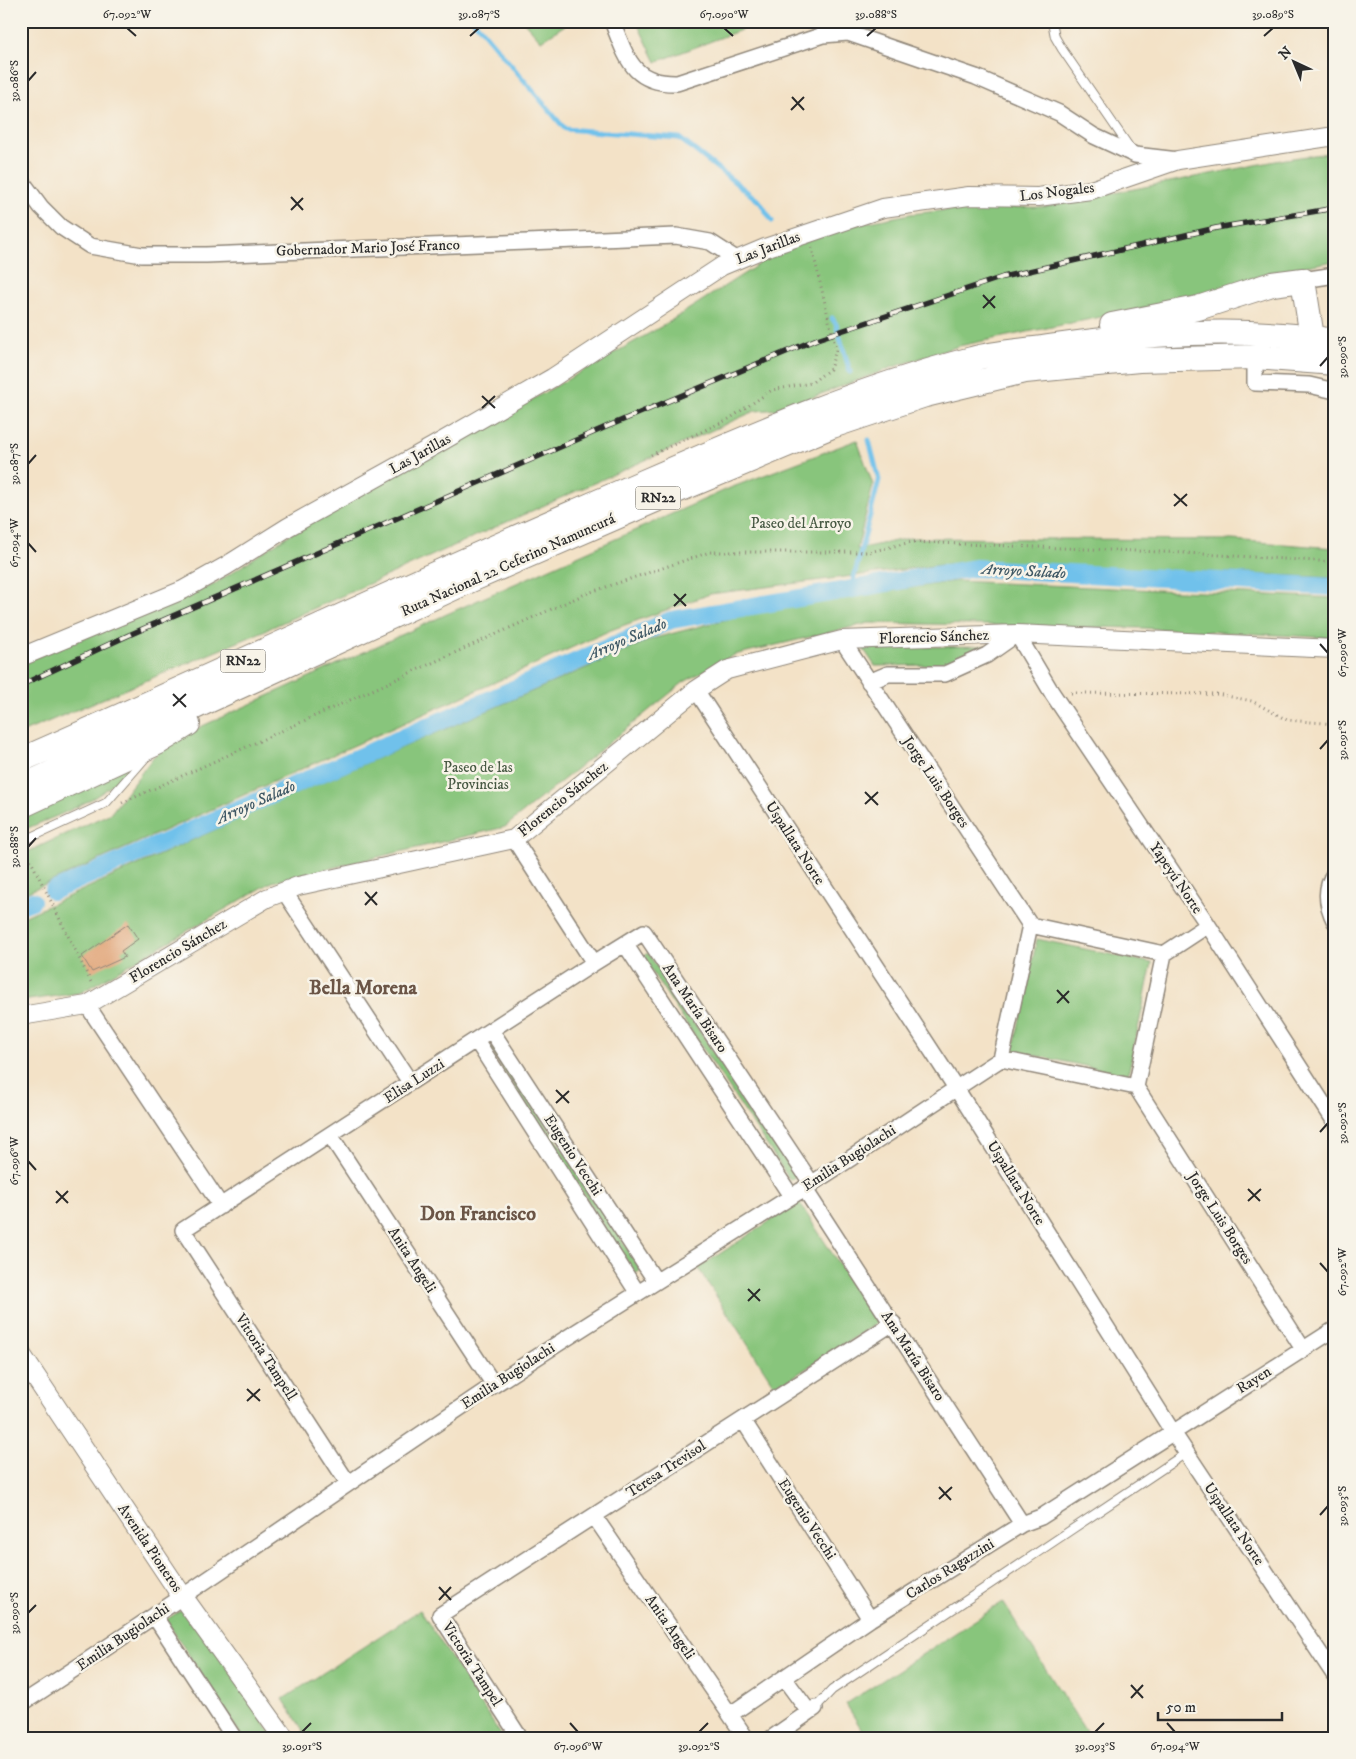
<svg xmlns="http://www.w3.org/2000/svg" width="1356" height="1759" viewBox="0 0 1356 1759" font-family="'IM FELL DW Pica',serif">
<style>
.green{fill:#88c57b;stroke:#5a7853}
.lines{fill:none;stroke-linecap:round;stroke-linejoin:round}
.stream{stroke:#6fc1eb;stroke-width:5}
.canal{stroke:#6fc1eb;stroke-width:18}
.building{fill:#e1a478}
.service-casing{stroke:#8f8679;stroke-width:10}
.minor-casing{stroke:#8f8679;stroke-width:18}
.tertiary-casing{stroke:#8f8679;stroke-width:20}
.secondary-casing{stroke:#8f8679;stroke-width:22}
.trunk-casing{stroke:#8f8679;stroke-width:26}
.path{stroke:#8f8679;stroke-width:3;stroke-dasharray:1 4;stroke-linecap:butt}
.service{stroke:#fff;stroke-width:8}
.minor{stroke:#fff;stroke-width:15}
.tertiary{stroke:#fff;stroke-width:18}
.secondary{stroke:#fff;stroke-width:20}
.trunk{stroke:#fff;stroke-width:24}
.rail-casing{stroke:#2b2b2b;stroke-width:5.5}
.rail{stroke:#f7f3e8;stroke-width:4;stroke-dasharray:11;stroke-linecap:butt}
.ticks{fill:none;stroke:#2b2b2b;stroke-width:2}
.labels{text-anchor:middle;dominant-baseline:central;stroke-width:5;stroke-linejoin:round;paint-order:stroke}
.shield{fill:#f7f3e8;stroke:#686764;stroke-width:1}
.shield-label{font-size:14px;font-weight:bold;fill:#2b2b2b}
.street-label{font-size:15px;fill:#2b2b2b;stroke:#f7f3e8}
.park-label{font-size:15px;fill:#475943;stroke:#f7f3e8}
.water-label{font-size:16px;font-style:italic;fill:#3f5865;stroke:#f7f3e8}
.district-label{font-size:20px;font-weight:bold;fill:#6b5546;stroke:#f7f3e8}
.neatline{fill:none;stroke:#2b2b2b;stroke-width:2}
.ticks-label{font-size:12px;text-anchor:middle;fill:#2b2b2b}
</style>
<rect width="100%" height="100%" fill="#f7f3e8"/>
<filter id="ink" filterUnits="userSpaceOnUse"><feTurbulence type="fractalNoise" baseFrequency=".02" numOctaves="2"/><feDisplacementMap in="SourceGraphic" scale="10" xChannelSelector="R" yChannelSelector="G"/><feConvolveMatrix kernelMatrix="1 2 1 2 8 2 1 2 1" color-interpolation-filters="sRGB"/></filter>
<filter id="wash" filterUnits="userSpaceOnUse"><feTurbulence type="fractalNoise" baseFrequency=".0096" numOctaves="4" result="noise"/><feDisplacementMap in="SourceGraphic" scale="20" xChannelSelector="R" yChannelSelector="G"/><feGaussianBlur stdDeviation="1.12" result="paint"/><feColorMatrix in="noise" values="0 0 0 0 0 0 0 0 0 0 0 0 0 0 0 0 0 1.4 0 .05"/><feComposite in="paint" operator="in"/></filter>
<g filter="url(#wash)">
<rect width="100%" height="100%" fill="#f3e2c7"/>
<!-- green -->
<path class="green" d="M523 21H571L541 41Z
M636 21H765L656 62Z
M1335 152V261L1266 273 1233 286 1184 300 959 346 893 367 781 409 755 411 250 637 21 733V663L213 585 301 527 517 408 664 325 781 250 854 225 910 214 968 208 1043 207 1286 159Z
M857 440 873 485 857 549 910 538 1232 540 1335 548V578L972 561 710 594 611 630 21 895V855L111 813 154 756 174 739 447 614 730 488Z
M955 581 1335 598V638L1142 628 869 623 734 655 684 682 505 827 272 882 80 993 21 1001V918L258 810 655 638 762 610Z
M985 646 943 665 875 666 863 648Z
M131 763C108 800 59 814 21 831V813Z
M1037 939 1152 963 1128 1075 1013 1051Z
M648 953 796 1176 790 1180 642 957Z
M496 1046 641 1270 635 1274 490 1049Z
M799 1202 877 1323 776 1388 698 1268Z
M1003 1602 1090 1738H867L846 1704Z
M187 1606 274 1738H243L166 1620Z
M420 1610 503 1738H308L283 1699Z"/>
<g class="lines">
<!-- stream -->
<path class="stream" d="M474 21 565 129 679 138 760 202 772 221
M832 318 836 324 850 372
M851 589 879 480 869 440"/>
<!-- canal -->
<path class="canal" d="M53 891 671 620 975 568 1335 587
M21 905 32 901"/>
</g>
<g id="blocks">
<!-- building -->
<path class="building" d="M128 924 138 939 121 951 125 957 92 972 82 956Z"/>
</g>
</g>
<g filter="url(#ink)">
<use href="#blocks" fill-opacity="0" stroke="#8f8679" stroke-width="1"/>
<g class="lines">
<defs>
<path id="service" d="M1052 21 1055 37 1062 49 1132 151
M21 842 106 803 147 756
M815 1708 832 1690 1186 1453"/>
<path id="minor" d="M612 21C627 58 632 84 677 83L823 35 848 33
M845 21 848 33 976 77 1059 113 1094 136 1135 155 1178 160
M21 180 41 207 61 227 90 246 142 255H206L676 236 710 242 738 260
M1303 280 1335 275
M1255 357V383L1309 385 1335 391
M842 640 1030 925
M869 682 888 674H945L987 655 1017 634 1052 693 1208 925 1335 1122
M696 690 956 1088 1172 1431 1335 1676
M514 839 594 963
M1335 872C1324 888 1326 905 1335 922
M284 891 410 1082
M1030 925 1164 954 1136 1087 1001 1059Z
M625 944 791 1196
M1164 954 1208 925
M87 1005 221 1206
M491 1030 655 1280
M476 1040 637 1292
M1136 1087 1303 1349
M330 1135 494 1385
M804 1188 1022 1524
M743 1420 870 1619
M348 1483 183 1230 594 963 644 932 812 1184
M594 1516 746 1738
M155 1617 234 1738
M784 1678 809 1712
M21 1704C180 1601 334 1492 491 1387 597 1317 707 1251 814 1182 877 1142 939 1099 1001 1059
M731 1714 870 1619 1022 1524 1041 1517 1335 1329
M520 1738 440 1615 893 1323
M772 1738 815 1708"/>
<path id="tertiary" d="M21 657 183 590 226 566 288 527 432 447 552 378 722 266 765 248 883 208 969 196 1038 197 1091 190 1178 160 1335 136
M21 1016 87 1005 267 898 298 886 514 839 696 690 727 670 842 640 1017 634 1335 649"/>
<path id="secondary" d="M21 1355 182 1596 284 1738"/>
<path id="trunk" d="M1112 325 1198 308 1272 284 1303 280 1312 337
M21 760C206 679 388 593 572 513 703 457 834 394 972 359 996 352 1023 351 1048 347 1143 333 1239 326 1335 341
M21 787 471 580 674 492 832 426 925 395 1025 371 1139 360 1255 357 1335 363
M21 806 159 742 188 724"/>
</defs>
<!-- service casing -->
<use href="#service" class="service-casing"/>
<!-- minor casing -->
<use href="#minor" class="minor-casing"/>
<!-- tertiary casing -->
<use href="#tertiary" class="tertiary-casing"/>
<!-- secondary casing -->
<use href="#secondary" class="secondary-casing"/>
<!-- trunk casing -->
<use href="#trunk" class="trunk-casing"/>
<!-- path -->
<path class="path" d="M651 455 729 419 772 390 811 383 830 369 836 350 812 248
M1071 693 1217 694 1252 701 1287 720 1335 724
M122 803 585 594 710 552H869L912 542 1186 553 1335 562
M26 851 92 984"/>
<!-- service -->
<use href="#service" class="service"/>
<!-- minor -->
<use href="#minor" class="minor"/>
<!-- tertiary -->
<use href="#tertiary" class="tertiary"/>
<!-- secondary -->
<use href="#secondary" class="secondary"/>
<!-- trunk -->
<use href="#trunk" class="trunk"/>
<defs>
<path id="rail" d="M21 685 129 635 606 427 817 339 1003 277 1216 228 1335 208"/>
</defs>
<!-- rail casing -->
<use href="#rail" class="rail-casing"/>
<!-- rail -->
<use href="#rail" class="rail"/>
</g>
</g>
<!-- ticks -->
<path class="ticks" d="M127 28 136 36M724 28 733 36M470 36 479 28M867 36 876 28M1264 36 1273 28M28 81 36 72M792 97 804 110M791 110 804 97M291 197 303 210M291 210 303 198M983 295 995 308M983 308 995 296M1320 366 1328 357M482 396 495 408M482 408 495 396M28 464 36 455M1174 494 1187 506M1174 506 1187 494M28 543 36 552M674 594 686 606M674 606 686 594M1320 644 1328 653M173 694 186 707M173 706 186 694M1320 749 1328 740M865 792 878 805M865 804 878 792M28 847 36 838M365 892 377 905M365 905 377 892M1057 990 1069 1003M1057 1003 1069 991M556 1090 569 1103M556 1103 569 1091M1320 1132 1328 1123M28 1161 36 1170M1248 1189 1260 1201M56 1191 68 1203M1248 1201 1261 1189M56 1203 68 1191M1320 1263 1328 1272M748 1289 760 1301M748 1301 760 1289M247 1389 260 1401M247 1401 260 1389M939 1487 951 1500M939 1499 952 1487M1320 1515 1328 1506M439 1587 451 1600M439 1600 451 1587M28 1613 36 1605M1131 1685 1143 1698M1131 1698 1143 1685M570 1723 578 1732M1167 1723 1175 1732M302 1732 311 1723M699 1732 708 1723M1095 1732 1104 1723"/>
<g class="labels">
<!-- shield labels -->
<g class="shield">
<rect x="635.5" y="486.5" width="45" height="23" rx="4"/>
<rect x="220.5" y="649.5" width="45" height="23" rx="4"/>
</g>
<g class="shield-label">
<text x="658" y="498">RN22</text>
<text x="243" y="661">RN22</text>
</g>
<!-- street labels -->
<g class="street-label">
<text transform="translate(1057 192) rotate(-7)">Los Nogales</text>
<text transform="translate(368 248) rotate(-2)">Gobernador Mario José Franco</text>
<text transform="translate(768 248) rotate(-21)">Las Jarillas</text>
<text transform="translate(420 454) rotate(-29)">Las Jarillas</text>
<text transform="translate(508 565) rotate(-24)">Ruta Nacional 22 Ceferino Namuncurá</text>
<text transform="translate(934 637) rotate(-2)">Florencio Sánchez</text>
<text transform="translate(936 782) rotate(56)">Jorge Luis Borges</text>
<text transform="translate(563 799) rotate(-39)">Florencio Sánchez</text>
<text transform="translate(795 843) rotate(57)">Uspallata Norte</text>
<text transform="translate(1176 878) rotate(56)">Yapeyú Norte</text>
<text transform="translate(178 951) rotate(-31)">Florencio Sánchez</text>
<text transform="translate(695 1008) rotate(56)">Ana María Bisaro</text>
<text transform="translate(414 1081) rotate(-33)">Elisa Luzzi</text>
<text transform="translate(573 1155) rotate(57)">Eugenio Vecchi</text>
<text transform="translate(849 1158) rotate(-33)">Emilia Bugiolachi</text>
<text transform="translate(1016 1183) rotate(58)">Uspallata Norte</text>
<text transform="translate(1220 1218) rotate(57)">Jorge Luis Borges</text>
<text transform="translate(412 1260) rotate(57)">Anita Angeli</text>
<text transform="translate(913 1356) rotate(57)">Ana María Bisaro</text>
<text transform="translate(266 1357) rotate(57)">Vittoria Tampell</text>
<text transform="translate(508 1376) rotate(-33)">Emilia Bugiolachi</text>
<text transform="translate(1254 1380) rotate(-32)">Rayen</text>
<text transform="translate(666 1469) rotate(-33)">Teresa Trevisol</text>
<text transform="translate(807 1519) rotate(57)">Eugenio Vecchi</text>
<text transform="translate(1234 1524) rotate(56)">Uspallata Norte</text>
<text transform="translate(150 1548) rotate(56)">Avenida Pioneros</text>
<text transform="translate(950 1569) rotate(-32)">Carlos Ragazzini</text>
<text transform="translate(670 1627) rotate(55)">Anita Angeli</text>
<text transform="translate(123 1637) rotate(-34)">Emilia Bugiolachi</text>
<text transform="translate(472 1664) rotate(57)">Victoria Tampel</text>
</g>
<!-- park labels -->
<g class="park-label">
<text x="801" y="523">Paseo del Arroyo</text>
<text x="478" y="767">Paseo de las<tspan x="478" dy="17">Provincias</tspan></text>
</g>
<!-- water labels -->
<g class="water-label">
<text transform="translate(1024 571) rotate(3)">Arroyo Salado</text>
<text transform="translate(627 639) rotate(-23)">Arroyo Salado</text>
<text transform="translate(256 802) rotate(-24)">Arroyo Salado</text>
</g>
<!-- district labels -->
<g class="district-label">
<text x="363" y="988">Bella Morena</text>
<text x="478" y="1214">Don Francisco</text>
</g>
</g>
<!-- margin -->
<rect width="1356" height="1759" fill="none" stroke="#f7f3e8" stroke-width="55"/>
<!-- north arrow -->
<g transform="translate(1294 62) rotate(316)" stroke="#f7f3e8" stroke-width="4" paint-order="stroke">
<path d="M0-4L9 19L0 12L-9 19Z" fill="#2b2b2b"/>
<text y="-8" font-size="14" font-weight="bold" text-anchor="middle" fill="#2b2b2b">N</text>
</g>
<!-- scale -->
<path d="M1158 1712v8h124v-8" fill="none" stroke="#2b2b2b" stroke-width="2.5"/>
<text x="1166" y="1712" font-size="15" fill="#2b2b2b" stroke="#f7f3e8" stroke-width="4" paint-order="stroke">50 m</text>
<rect x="28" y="28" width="1300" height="1704" class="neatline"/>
<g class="ticks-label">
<text x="127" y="18">67.092°W</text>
<text x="479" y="18">39.087°S</text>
<text x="724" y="18">67.090°W</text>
<text x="876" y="18">39.088°S</text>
<text x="1273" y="18">39.089°S</text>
<text transform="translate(14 81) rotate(-90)" y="4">39.086°S</text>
<text transform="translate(1342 357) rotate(-90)" y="4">39.090°S</text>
<text transform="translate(14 464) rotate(-90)" y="4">39.087°S</text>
<text transform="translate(14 543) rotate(-90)" y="4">67.094°W</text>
<text transform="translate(1342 653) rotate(-90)" y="4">67.090°W</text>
<text transform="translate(1342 740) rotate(-90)" y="4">39.091°S</text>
<text transform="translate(14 847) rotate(-90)" y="4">39.088°S</text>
<text transform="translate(1342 1123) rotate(-90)" y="4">39.092°S</text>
<text transform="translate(14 1161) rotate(-90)" y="4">67.096°W</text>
<text transform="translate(1342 1272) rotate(-90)" y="4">67.092°W</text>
<text transform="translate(1342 1506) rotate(-90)" y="4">39.093°S</text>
<text transform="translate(14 1613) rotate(-90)" y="4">39.090°S</text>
<text x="302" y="1750">39.091°S</text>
<text x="578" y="1750">67.096°W</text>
<text x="699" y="1750">39.092°S</text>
<text x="1095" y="1750">39.093°S</text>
<text x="1175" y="1750">67.094°W</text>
</g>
</svg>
